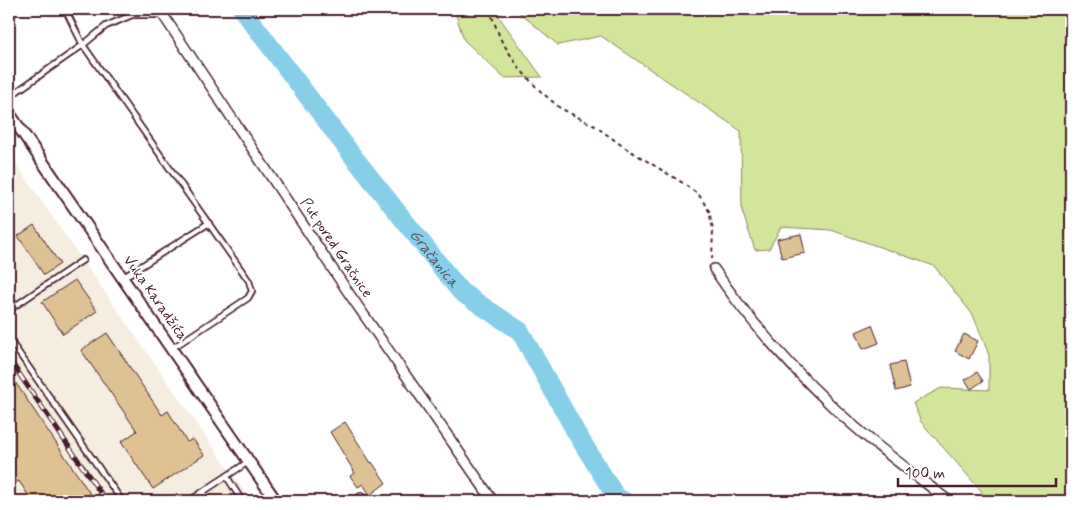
<svg xmlns="http://www.w3.org/2000/svg" width="1080" height="510" viewBox="0 0 1080 510" font-family="Mynerve,sans-serif">
<style>
.built{fill:#f5eddf}
.green{fill:#d2e59a;stroke:#8e8262}
.lines{fill:none;stroke-linecap:round;stroke-linejoin:round}
.river{stroke:#87cee8;stroke-width:19}
.building{fill:#dec293;stroke:#4a1f2b}
.service-casing{stroke:#4a1f2b;stroke-width:8}
.minor-casing{stroke:#4a1f2b;stroke-width:12}
.tertiary-casing{stroke:#4a1f2b;stroke-width:14}
.path{stroke:#4a1f2b;stroke-width:2;stroke-dasharray:4 4;stroke-linecap:butt}
.service{stroke:#fff;stroke-width:4.5}
.minor{stroke:#fff;stroke-width:9}
.tertiary{stroke:#fff;stroke-width:10}
.rail-casing{stroke:#4a1f2b;stroke-width:5}
.rail{stroke:#fff;stroke-width:3;stroke-dasharray:9;stroke-linecap:butt}
.labels{text-anchor:middle;dominant-baseline:central;stroke-width:4;stroke-linejoin:round;paint-order:stroke}
.street-label{font-size:15px;fill:#4a1f2b;stroke:#fff}
.water-label{font-size:16px;font-style:italic;fill:#5c5464;stroke:#fff}
</style>
<rect width="100%" height="100%" fill="#fff"/>
<filter id="ink" filterUnits="userSpaceOnUse"><feTurbulence type="fractalNoise" baseFrequency=".02" numOctaves="2"/><feDisplacementMap in="SourceGraphic" scale="10" xChannelSelector="R" yChannelSelector="G"/><feConvolveMatrix kernelMatrix="1 2 1 2 8 2 1 2 1" color-interpolation-filters="sRGB"/></filter>
<g filter="url(#ink)">
<!-- built -->
<path class="built" d="M9 153 51 215 251 501H9Z"/>
<!-- green -->
<path class="green" d="M454 9H511L497 14 542 77 504 78 464 40Z
M515 9H1071V501H990L921 422 913 403 941 388 989 390V355L973 315 934 266 831 230 781 227 769 249 755 250 742 211 741 131 601 36 558 45Z"/>
<g class="lines">
<!-- river -->
<path class="river" id="s1" d="M242 9 352 155 461 292 520 331 577 434 616 497 624 501"/>
</g>
<!-- building -->
<path class="building" d="M34 225 60 264 44 275 18 236Z
M801 234 805 253 782 258 777 239Z
M75 280 97 311 63 334 42 302Z
M872 325 879 343 863 349 856 332Z
M107 333 162 415 168 411 187 442 193 439 204 455 153 489 121 442 137 431 81 350Z
M964 334 978 341 969 359 955 351Z
M904 362 910 387 896 391 890 365Z
M977 372 983 381 971 389 965 380Z
M9 373 95 501H32L19 481 9 487Z
M345 422 371 463 372 462 386 483 370 495 363 484 358 487 350 476 355 473 330 432Z"/>
<g class="lines">
<defs>
<path id="service" d="M65 9 83 45 249 281 252 291 248 298 171 349
M9 97 83 45 106 26 132 15H162
M124 277 209 223
M9 310 83 260
M9 339 122 501
M227 477 242 501
M203 492 209 501
M189 501 248 462"/>
<path id="minor" d="M159 9 348 292 493 501
M714 269C748 320 789 365 833 407 869 441 910 471 949 501
M361 498 365 501"/>
<path id="tertiary" d="M9 113 276 501"/>
</defs>
<!-- service casing -->
<use href="#service" class="service-casing"/>
<!-- minor casing -->
<use href="#minor" class="minor-casing"/>
<!-- tertiary casing -->
<use href="#tertiary" class="tertiary-casing"/>
<!-- path -->
<path class="path" d="M489 9 501 40 519 68 538 89 560 108 595 126 624 147 683 183 699 195 709 211 713 229 712 259"/>
<!-- service -->
<use href="#service" class="service"/>
<!-- minor -->
<use href="#minor" class="minor"/>
<!-- tertiary -->
<use href="#tertiary" class="tertiary"/>
<defs>
<path id="rail" d="M9 359 106 501"/>
</defs>
<!-- rail casing -->
<use href="#rail" class="rail-casing"/>
<!-- rail -->
<use href="#rail" class="rail"/>
</g>
</g>
<g class="labels">
<!-- street labels -->
<g class="street-label">
<text transform="translate(336 248) rotate(56)">Put pored Gračnice</text>
<text transform="translate(155 298) rotate(55)">Vuka Karadžića</text>
</g>
<!-- water labels -->
<g class="water-label">
<text stroke="none"><textPath href="#s1" startOffset="315">Gračanica</textPath></text>
</g>
</g>
<!-- margin -->
<rect width="1080" height="510" fill="none" stroke="#fff" stroke-width="30"/>
<rect x="15" y="15" width="1050" height="480" fill="none" stroke="#4a1f2b" stroke-width="2" filter="url(#ink)"/>
<!-- scale -->
<path d="M898 478v8h158v-8" fill="none" stroke="#4a1f2b" stroke-width="2.5"/>
<text x="905" y="478" font-size="15" fill="#4a1f2b" stroke="#ffffff" stroke-width="4" paint-order="stroke">100 m</text>
</svg>
